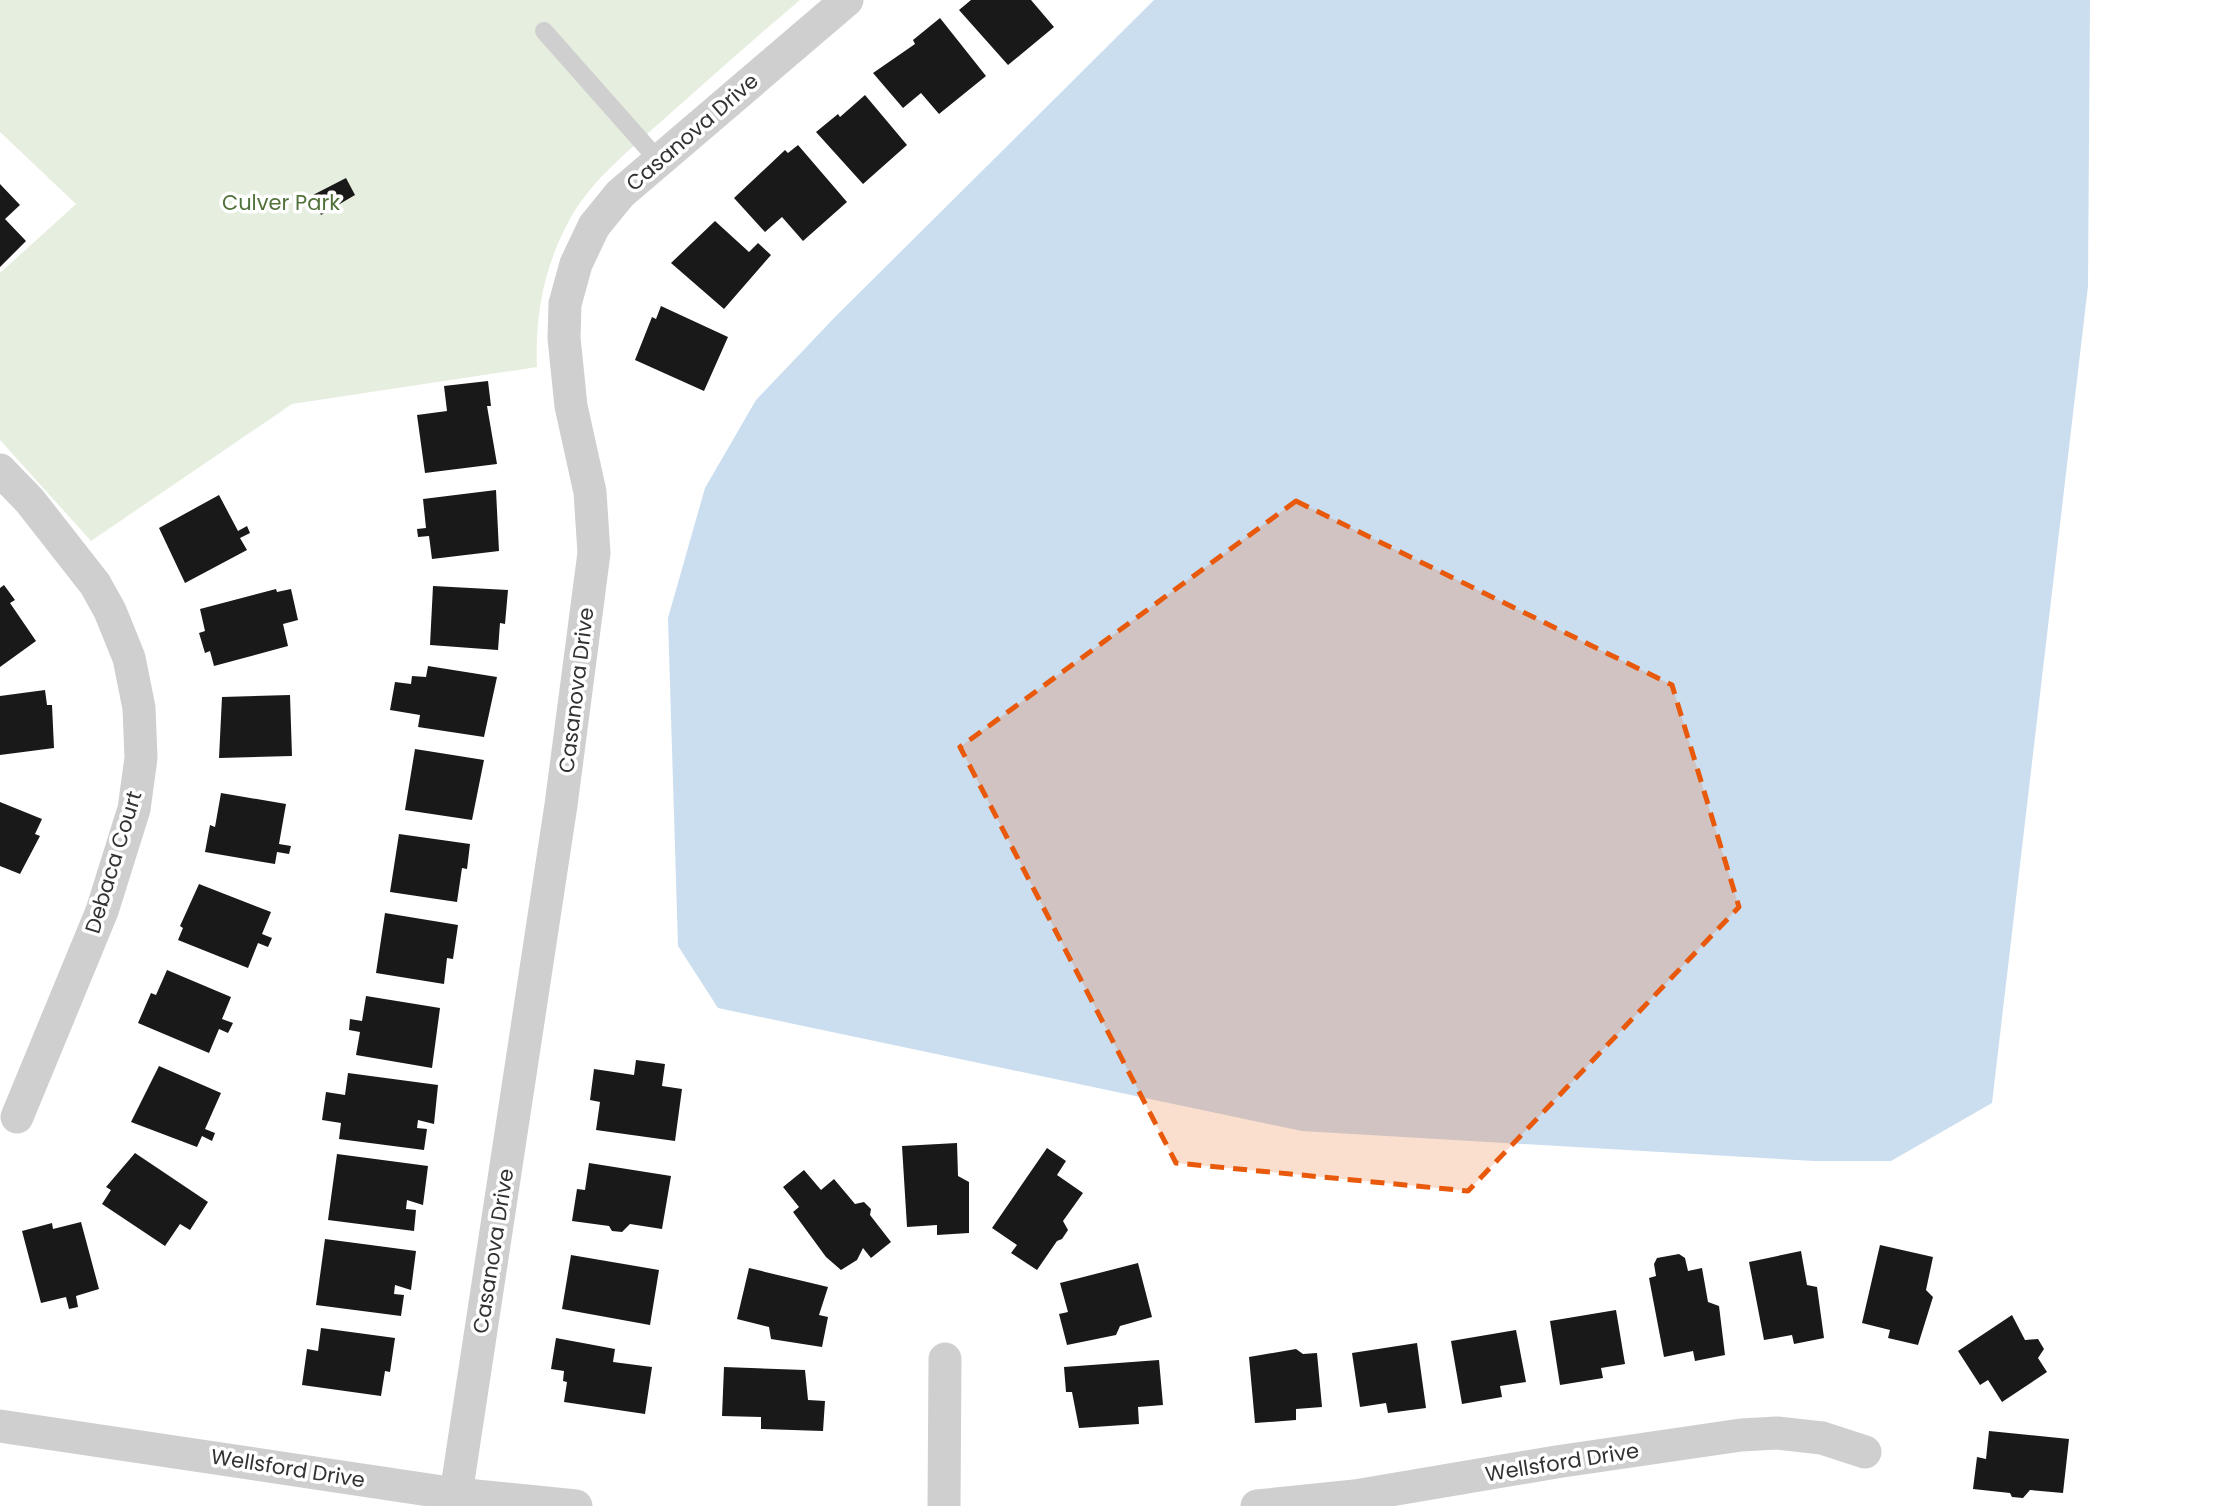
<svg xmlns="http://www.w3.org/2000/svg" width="2225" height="1506" viewBox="0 0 2225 1506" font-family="Poppins,sans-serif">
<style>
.green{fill:#e6efdf}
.water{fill:#cbdeef}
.building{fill:#191919}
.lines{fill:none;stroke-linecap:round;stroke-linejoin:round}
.service{stroke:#cfcfcf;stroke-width:18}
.minor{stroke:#cfcfcf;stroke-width:33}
.marked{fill:#e8590c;fill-opacity:0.2;stroke:#e8590c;stroke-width:5;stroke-dasharray:14 9;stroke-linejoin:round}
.labels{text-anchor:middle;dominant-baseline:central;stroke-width:7;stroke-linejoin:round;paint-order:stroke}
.street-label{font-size:21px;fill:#323232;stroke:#fff}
.park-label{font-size:21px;fill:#51713b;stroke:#fff}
</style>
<rect width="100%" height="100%" fill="#fff"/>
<!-- green -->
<path class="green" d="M0 0H800C754 39 709 79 664 119 632 148 590 181 570 219 544 266 535 314 537 367L292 404 91 541 0 440V273L76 204 0 132Z"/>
<!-- water -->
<path class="water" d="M1154 0H2090L2088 286 1992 1103 1891 1161H1814L1302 1131 718 1008 678 946 668 618 705 488 756 400 834 318Z"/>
<!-- building -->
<path class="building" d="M971 0H1031L1054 27 1008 65 959 10Z
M940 18 986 76 939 114 921 93 903 108 873 73 915 44 913 40Z
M865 95 907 145 863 184 816 132 838 114 840 117Z
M798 145 847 202 803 241 782 217 765 232 734 198 785 150 788 153Z
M346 178 355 195 321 215 311 196Z
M0 184 20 205 5 219 26 241 0 267Z
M715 221 749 252 758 243 771 255 724 309 671 263Z
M661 306 728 337 704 391 635 360 652 317 656 319Z
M488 381 491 406H487L497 464 425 473 417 415 447 411 444 386Z
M496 490 499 551 432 559 429 536 418 537 417 529 426 528 423 499Z
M219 495 238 531 247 526 250 533 240 538 247 550 185 583 159 528Z
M4 585 15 600 10 603 36 641 0 667V588Z
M433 586 508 590 505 624 500 623 498 650 430 645Z
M276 589 277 592 291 589 298 620 283 624 288 646 214 666 210 651 205 653 199 633 205 631 200 609Z
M428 666 497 677 484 737 418 727 420 715 390 710 395 682 411 684 412 676 426 677Z
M45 690 47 705H52L54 748 0 755V696Z
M290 695 292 756 219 758 222 697Z
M415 749 484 760 472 820 405 810Z
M221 793 286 804 279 844 291 846 289 854 277 852 275 864 205 852 210 825 215 827Z
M0 802 42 819 35 834 40 836 20 874 0 866Z
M399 834 470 844 467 869 462 868 457 902 390 892Z
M199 884 271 912 262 934 272 938 268 947 258 943 248 968 178 940 183 928 180 926Z
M385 913 458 925 453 959 447 958 444 984 376 973Z
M167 970 231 997 222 1019 233 1023 228 1033 219 1029 209 1053 138 1023 151 993 156 995Z
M366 996 440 1008 432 1068 356 1055 360 1032 349 1030 350 1019 362 1021Z
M636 1060 665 1064 662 1086 682 1089 675 1141 596 1130 600 1102 590 1100 594 1069 634 1075Z
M159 1066 221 1093 205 1129 215 1133 212 1141 202 1136 197 1147 131 1122Z
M348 1073 438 1085 434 1124 418 1120 417 1128 427 1129 424 1150 339 1139 341 1123 322 1120 326 1092 345 1095Z
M957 1143 958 1176 969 1182V1233L937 1235V1225L907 1227 902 1146Z
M1047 1148 1066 1161 1057 1175 1083 1193 1063 1221 1068 1230 1062 1239 1057 1241 1037 1270 1011 1253 1017 1245 992 1228Z
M135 1153 208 1202 190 1230 180 1224 165 1246 102 1204 111 1190 106 1187Z
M337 1154 428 1166 423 1205 407 1200 406 1209 416 1210 414 1231 328 1220Z
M589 1163 671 1176 662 1229 630 1224 622 1232 612 1231 609 1226 572 1221 577 1189 585 1190Z
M804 1170 821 1190 834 1179 855 1204 864 1202 871 1209 870 1215 891 1242 871 1258 863 1248 857 1260 841 1270 826 1257 793 1212 799 1207 783 1187Z
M81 1222 99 1289 76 1296 78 1307 69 1309 66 1297 41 1303 22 1231 52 1223 53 1229Z
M325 1239 416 1251 411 1290 395 1285 394 1294 404 1295 401 1316 316 1305Z
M1880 1245 1933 1257 1926 1290 1933 1297 1918 1345 1888 1338 1890 1330 1862 1323Z
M1801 1251 1807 1285 1817 1287 1824 1338 1794 1344 1792 1335 1764 1340 1749 1262Z
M1679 1254 1685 1258 1688 1271 1702 1268 1708 1302 1719 1306 1725 1355 1695 1361 1693 1351 1664 1357 1649 1278 1656 1276 1654 1264 1657 1258Z
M571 1255 659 1270 650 1325 562 1309Z
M1138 1263 1152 1317 1120 1326 1116 1335 1067 1345 1059 1314 1068 1312 1060 1283Z
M749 1268 828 1287 819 1315 828 1317 822 1347 771 1339 769 1327 737 1319Z
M1616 1310 1625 1364 1601 1368 1603 1378 1560 1385 1550 1321Z
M2012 1315 2025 1340 2038 1339 2044 1349 2038 1358 2047 1372 2002 1402 1988 1380 1980 1385 1958 1351Z
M321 1328 395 1338 390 1372 385 1371 381 1396 302 1385 307 1349 318 1351Z
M1516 1330 1526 1382 1500 1386 1502 1397 1462 1404 1451 1341Z
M556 1338 615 1349 613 1362 652 1367 645 1414 564 1402 567 1382 563 1381 564 1371 551 1369Z
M1417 1343 1426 1408 1388 1413 1386 1403 1360 1407 1352 1353Z
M1296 1349 1303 1354 1317 1353 1322 1407 1296 1409V1420L1255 1423 1249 1357Z
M1159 1360 1163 1405 1138 1407 1139 1424 1079 1428 1072 1392H1066L1064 1367Z
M724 1367 805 1370 808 1400 825 1401 823 1431 761 1429V1417L722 1416Z
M1989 1431 2069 1439 2063 1493 2030 1490 2023 1498 2012 1497 2010 1493 1973 1489 1977 1457 1986 1459Z"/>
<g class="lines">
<!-- service -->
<path class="service" d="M544 31 659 161"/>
<!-- minor -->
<path class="minor" d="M0 470 30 501 95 584 110 611 129 658 139 708 141 758 134 809 102 911 17 1117
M0 1426 456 1494 576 1506
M456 1494 561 805 594 553 590 492 571 406 564 338 565 304 576 264 594 226 620 194 847 0
M944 1506 945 1359
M1257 1506 1355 1496 1556 1462 1741 1435 1777 1433 1822 1438 1865 1452"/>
</g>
<!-- marked area -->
<path class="marked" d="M1296 501 1672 685 1739 907 1468 1191 1176 1163 960 747Z"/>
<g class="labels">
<!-- street labels -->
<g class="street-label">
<text transform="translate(692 132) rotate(-41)">Casanova Drive</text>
<text transform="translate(576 690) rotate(-83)">Casanova Drive</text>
<text transform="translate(113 862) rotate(-73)">Debaca Court</text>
<text transform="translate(493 1251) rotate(-81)">Casanova Drive</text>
<text transform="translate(1562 1462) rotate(-9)">Wellsford Drive</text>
<text transform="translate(288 1468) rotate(9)">Wellsford Drive</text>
</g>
<!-- park labels -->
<g class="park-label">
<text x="281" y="202">Culver Park</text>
</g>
</g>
</svg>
